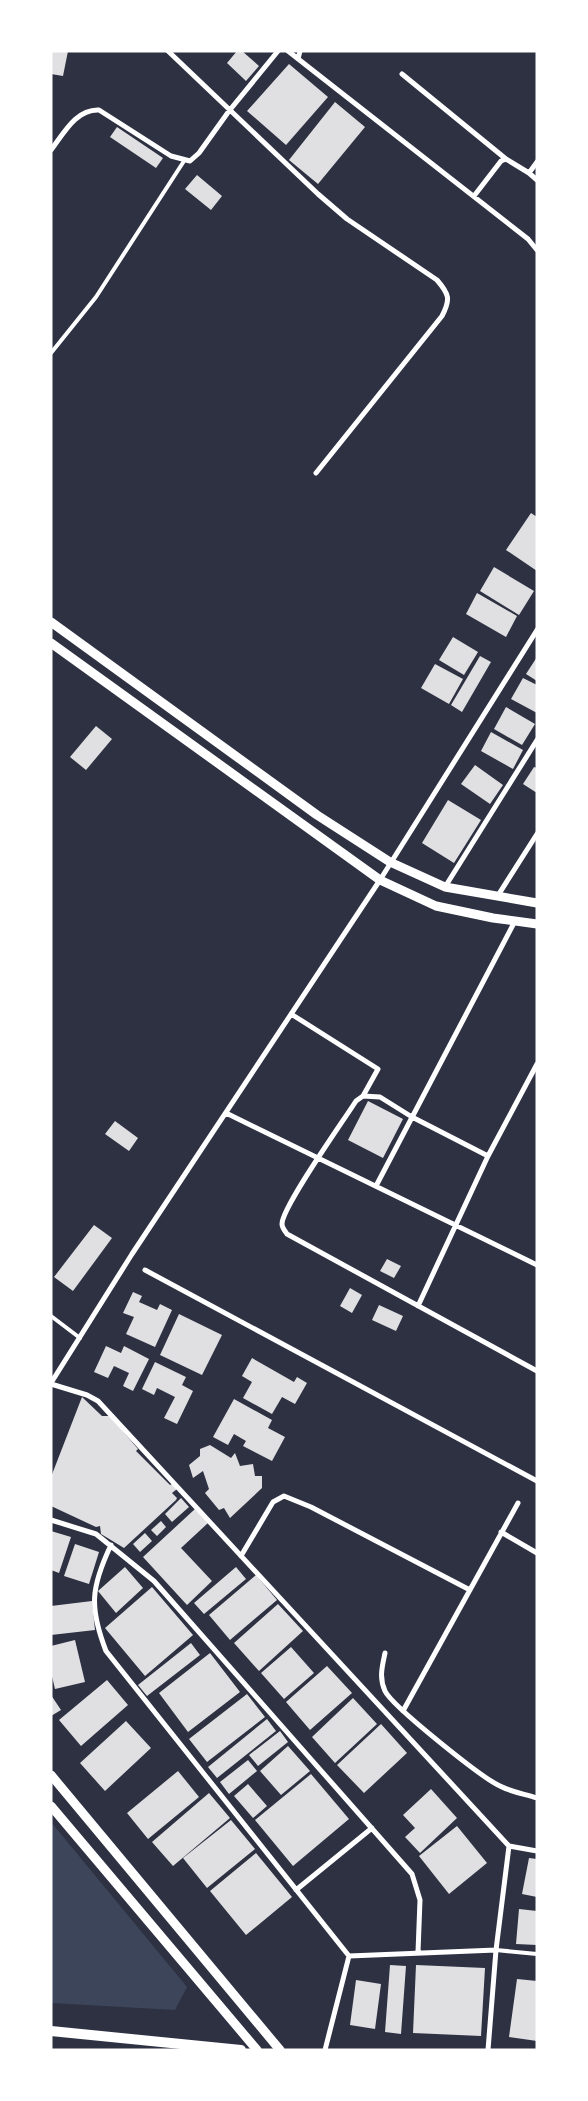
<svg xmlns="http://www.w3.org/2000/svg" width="588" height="2101" viewBox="0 0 588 2101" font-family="'Sofia Sans Condensed',sans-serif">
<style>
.green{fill:#3c4559}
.building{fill:#e0e0e3}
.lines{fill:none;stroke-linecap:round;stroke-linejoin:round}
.service{stroke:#fff;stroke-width:4}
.minor{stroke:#fff;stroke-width:5}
.tertiary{stroke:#fff;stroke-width:9}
.secondary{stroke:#fff;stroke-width:10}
</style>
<rect width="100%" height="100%" fill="#2d3142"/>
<!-- green -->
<path class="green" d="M51 1822 187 1987 175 2010 51 2003Z"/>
<!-- building -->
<path class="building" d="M51 51H68L63 76 51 74Z
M237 51H242L259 66 246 81 227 63Z
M289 64 328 97 286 145 247 111Z
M335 102 365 127 318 184 289 160Z
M117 127 163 158 156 168 110 137Z
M197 175 222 196 211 210 185 189Z
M531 513 537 517V571L506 550Z
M494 567 534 591 519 615 480 591Z
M477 593 517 616 506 637 466 614Z
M453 637 478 652 464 675 439 660Z
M480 656 491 662 462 712 451 705Z
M537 657V681L526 674Z
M435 664 463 679 449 704 421 688Z
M523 678 537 685V713L511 699Z
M506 707 535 724 522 745 494 729Z
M96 726 112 739 86 770 70 757Z
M491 732 523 750 513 769 481 751Z
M475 765 503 785 490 804 461 784Z
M534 767 537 768V793L523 784Z
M448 800 481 820 454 863 422 843Z
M368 1101 403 1119 383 1158 348 1140Z
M115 1121 138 1138 129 1151 105 1134Z
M94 1225 112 1238 73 1291 54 1277Z
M387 1259 401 1266 394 1278 380 1271Z
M350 1288 362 1295 352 1313 340 1306Z
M133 1292 142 1296 139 1302 157 1310 160 1304 172 1310 155 1347 126 1334 134 1317 123 1313Z
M379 1305 403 1316 396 1331 372 1320Z
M179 1314 222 1335 202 1375 160 1355Z
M106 1346 121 1353 124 1346 149 1359 133 1391 123 1386 129 1373 114 1366 108 1378 94 1372Z
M252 1358 294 1382 297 1377 307 1383 295 1404 282 1397 272 1414 243 1398 252 1382 242 1376Z
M155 1362 186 1377 182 1385 193 1391 177 1424 164 1418 175 1397 157 1388 154 1395 142 1389Z
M82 1397 102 1416H110L138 1449 136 1451 170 1485 172 1484 177 1489 172 1493 177 1498 176 1500 124 1548 101 1534 100 1526 96 1527 51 1506V1477Z
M234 1399 272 1420 268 1428 285 1437 272 1461 243 1446 246 1441 234 1434 228 1445 213 1437Z
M210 1445 231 1458 235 1453 240 1466 253 1464 255 1476H262V1488L230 1518 224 1508 219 1510 205 1493 209 1489 203 1471 193 1478 189 1465 200 1456V1449Z
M181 1498 189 1507 172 1522 165 1514Z
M195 1509 208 1523 181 1548 212 1581 187 1605 143 1557Z
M161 1521 166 1527 157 1536 151 1530Z
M51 1531 71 1537 59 1573 51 1570Z
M145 1533 152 1541 140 1552 133 1544Z
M75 1544 99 1552 89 1584 64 1576Z
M125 1567 143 1588 116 1613 98 1591Z
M236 1567 246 1579 204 1614 194 1603Z
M256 1575 277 1600 230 1640 209 1615Z
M152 1587 193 1635 145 1676 105 1628Z
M92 1601 95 1630 51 1635V1606Z
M278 1604 303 1631 259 1671 234 1643Z
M75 1640 85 1682 55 1689 51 1672V1646Z
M191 1643 200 1655 147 1696 138 1685Z
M291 1647 314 1673 284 1699 261 1673Z
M210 1653 240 1692 188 1732 159 1693Z
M327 1666 352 1693 310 1730 286 1702Z
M107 1680 128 1705 81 1746 59 1720Z
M247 1694 265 1717 207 1762 189 1739Z
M51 1695 61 1710 51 1716Z
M353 1698 377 1724 335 1763 312 1737Z
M267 1719 276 1731 217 1778 208 1767Z
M126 1721 151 1748 105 1791 80 1763Z
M381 1724 407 1753 364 1793 337 1765Z
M280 1731 288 1742 258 1766 249 1755Z
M288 1746 310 1771 281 1795 260 1771Z
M248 1760 257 1771 229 1794 220 1782Z
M178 1771 199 1797 148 1839 127 1813Z
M311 1774 349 1819 293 1866 255 1820Z
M248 1784 267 1806 253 1818 234 1796Z
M431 1789 457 1818 420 1853 405 1837 415 1828 403 1815Z
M209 1793 230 1818 173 1866 152 1842Z
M231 1820 255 1849 207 1888 183 1858Z
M457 1826 487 1863 449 1894 419 1856Z
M256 1853 292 1897 246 1935 210 1891Z
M529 1858 537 1859V1897L522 1894Z
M519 1909 537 1911V1945L516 1944Z
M390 1965 406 1966 401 2034 385 2032Z
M416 1965 485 1968 481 2036 413 2033Z
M517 1979 537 1981V2041L509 2037Z
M356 1980 381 1984 375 2029 350 2025Z"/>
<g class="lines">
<!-- service -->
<path class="service" d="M51 353 96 297 184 161
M51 1316 80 1338
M496 1950 537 1954"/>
<!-- minor -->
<path class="minor" d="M168 51 318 194 347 219 437 280C449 294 451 299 442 316L316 473
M288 51 528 239 537 250
M298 59 300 51
M402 74 506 159
M51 150C64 133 76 109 99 110L171 156 190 161 199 153 229 111 278 51
M529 173 537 180
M474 196 501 161 506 159 529 173 537 162
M445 887 537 740
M497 897 537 834
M291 1014 378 1069 363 1096
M226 1113 537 1265
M488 1156 412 1117 380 1097 363 1096 356 1101C344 1120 282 1207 282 1224 282 1228 285 1231 287 1234L537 1371
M376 1186 515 921
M145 1270 537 1481
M418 1306 488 1156 537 1064
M51 1383 132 1254 380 880 537 630
M51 1384 87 1395 98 1401 509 1846 537 1851
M51 1520 96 1534 154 1581 412 1874 420 1900 418 1952
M501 1532 537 1553
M111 1545C91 1587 89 1607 106 1651L349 1956
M241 1556 273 1502 284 1496 311 1507 470 1590
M385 1653C382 1667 379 1678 385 1691 392 1706 482 1778 500 1786 511 1792 525 1794 537 1798
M403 1711 518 1503
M296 1890 372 1828
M349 1956 496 1950
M325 2050 349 1956
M488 2050 496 1950 509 1846"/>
<!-- tertiary -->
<path class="tertiary" d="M51 622 317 815 390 862 445 887 537 903
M51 643 380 880 436 906 493 918 537 924
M51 1775 280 2050
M51 1806 257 2050"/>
<!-- secondary -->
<path class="secondary" d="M51 2031 241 2050"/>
</g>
<!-- border -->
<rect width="588" height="2101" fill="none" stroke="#ffffff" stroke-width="105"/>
</svg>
